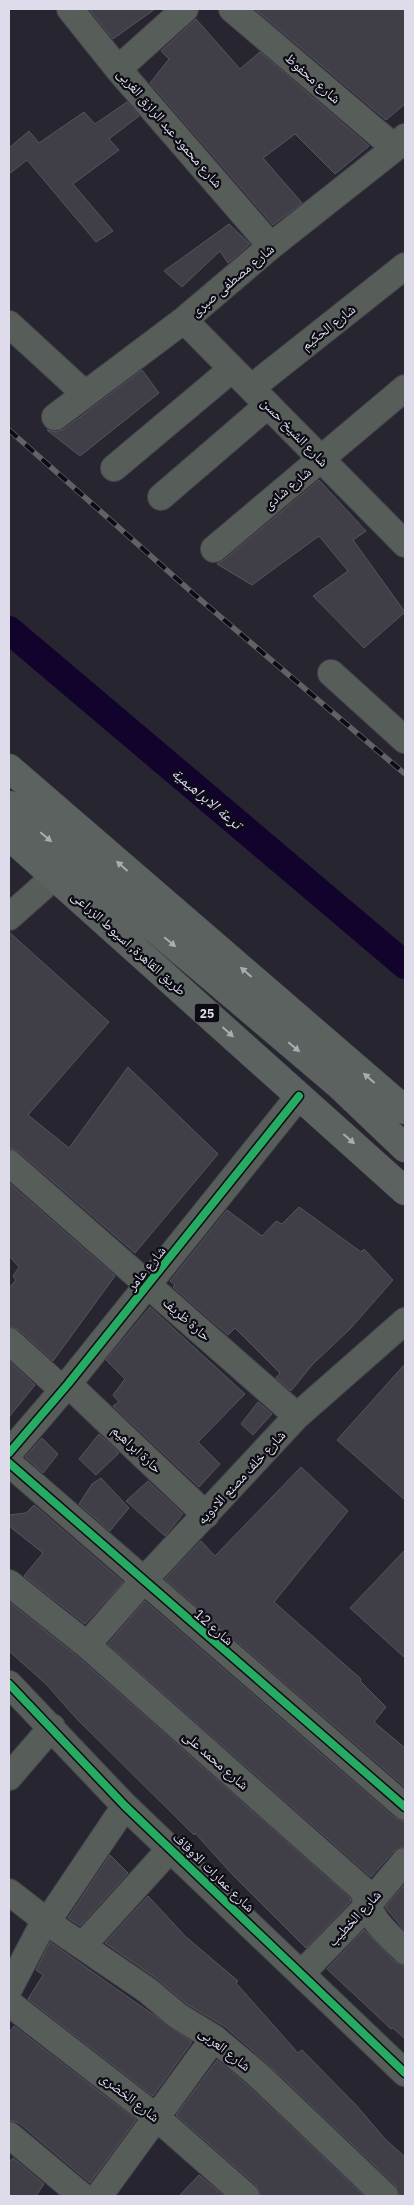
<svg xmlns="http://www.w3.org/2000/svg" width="414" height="2205" viewBox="0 0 414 2205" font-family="'IBM Plex Sans','Noto Naskh Arabic',sans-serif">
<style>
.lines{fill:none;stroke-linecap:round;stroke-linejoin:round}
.canal{stroke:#12032c;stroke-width:28}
.building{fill:#403e47;stroke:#56545d}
.minor-casing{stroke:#45434c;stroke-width:28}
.trunk-casing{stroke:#45434c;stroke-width:29}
.minor{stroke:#575e5a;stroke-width:26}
.trunk{stroke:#5b6260;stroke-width:28}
.rail-casing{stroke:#606364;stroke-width:5.5}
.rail{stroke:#0d0c14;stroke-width:4;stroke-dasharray:11;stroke-linecap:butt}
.cycleway-casing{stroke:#0d0c14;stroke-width:11}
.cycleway{stroke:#26ab63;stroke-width:8}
.oneway{fill:#aaabb3}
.labels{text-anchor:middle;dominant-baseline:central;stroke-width:4.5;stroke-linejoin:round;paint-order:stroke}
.shield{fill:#0d0c14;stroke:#9f9eaa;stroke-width:1}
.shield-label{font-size:12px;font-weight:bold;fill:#dedcea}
.street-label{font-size:14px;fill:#dedcea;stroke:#0d0c14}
.water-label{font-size:15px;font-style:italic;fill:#ded8fb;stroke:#0d0c14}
</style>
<rect width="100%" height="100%" fill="#27252f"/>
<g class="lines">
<!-- canal -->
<path class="canal" d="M9 630 405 965"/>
</g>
<!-- building -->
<path class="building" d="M89 9H155L113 39Z
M255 9H405V104L386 120Z
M196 19 240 69 260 52 369 146 335 174 295 134 263 158 302 203 273 225 150 83 169 59 161 51Z
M127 102 139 116 109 139 119 150 73 184 113 231 96 242 27 160 9 174V148L29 131 39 143 84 112 95 124Z
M229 224 250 244 228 263 220 251 182 287 164 271Z
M142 370 159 393 80 456 47 430 56 432 64 429Z
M319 480 366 531 353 540 405 612 364 648 313 596 348 571 319 536 252 585 217 564 224 560Z
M9 932 109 1022 28 1115 69 1148 128 1067 218 1154 135 1253 19 1152 9 1148Z
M9 1183 115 1276 53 1361 19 1330 9 1326V1288L16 1280 13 1276 19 1267 9 1256Z
M299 1207 361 1252 364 1249 393 1280 351 1328 312 1365 291 1391 276 1378 280 1373 235 1328 228 1335 173 1287 175 1285 170 1281 227 1210 262 1236 276 1221 282 1224Z
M150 1307 245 1394 198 1442 220 1464 199 1487 113 1406 119 1402 113 1395 125 1379 106 1360Z
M9 1361 35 1385 9 1417Z
M405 1364V1500L337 1440Z
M258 1402 272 1414 253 1435 241 1424Z
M99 1434 119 1453 96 1475 79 1459Z
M42 1438 58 1454 43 1473 25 1457Z
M301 1467 348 1511 274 1602 361 1679 360 1681 386 1707 374 1722 405 1748V1787L165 1579 201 1541 215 1556Z
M101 1478 129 1508 110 1531 79 1504 92 1484Z
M148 1481 183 1514 165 1536 126 1501Z
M34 1505 123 1582 85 1624 24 1576 43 1553 9 1526V1515L26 1513Z
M405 1550V1658L350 1608Z
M145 1601 395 1818 405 1822V1846L394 1851 371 1877 108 1644Z
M9 1602 77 1656 350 1898 351 1901 306 1948 231 1873 195 1833 194 1835 76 1718 46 1684 9 1651Z
M110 1855 128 1873 80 1926 68 1918Z
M405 1884V1931L385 1907Z
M148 1896 186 1937 238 1981 236 1983 298 2053 302 2050 355 2104 386 2140 405 2157V2196H400L395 2185 267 2063 224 2026 187 2004 156 1978 105 1943Z
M364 1930 395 1962 405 1966V2039L393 2028 391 2029 327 1969Z
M50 1942 192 2042 153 2096 28 1999 43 1975 36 1970Z
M14 2026 136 2120 90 2183 19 2123 9 2120V2032Z
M217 2060 247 2085 364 2196H261L256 2185 176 2115Z
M13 2158 44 2184 36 2196H9V2162Z
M199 2175 224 2196H179Z"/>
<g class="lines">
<defs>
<path id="minor" d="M70 9 118 69 271 246
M232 9 395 148
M118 69 185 9
M184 320 405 544
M9 324 84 393
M251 388 405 266
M55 417 184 320 271 246 395 148 405 137
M114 468 232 369
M161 497 268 405
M214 549 405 388
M331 673 405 740
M9 917 54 877
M9 1163 297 1416
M9 1341 63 1390
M68 1384 206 1515
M9 1453 68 1384 299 1096
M9 1463 405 1807
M9 1583 87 1645 363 1890C370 1920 383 1930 405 1951
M87 1645 143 1581 297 1416 405 1321
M9 1684 125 1806 405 2073
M9 1777 52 1727
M9 1892 45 1920
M47 1922 147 1990 178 2016 214 2038 257 2074 385 2196
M83 1945 171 1848
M301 1974 367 1906 405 1861
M9 1989 45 1920 47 1922 125 1806
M9 2003 156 2117 246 2196
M9 2135 82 2196
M99 2196 214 2038"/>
<path id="trunk" d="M9 768 405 1110
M9 805 340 1086 405 1148
M9 836 405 1191"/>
</defs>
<!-- minor casing -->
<use href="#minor" class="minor-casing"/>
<!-- trunk casing -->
<use href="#trunk" class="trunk-casing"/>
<!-- minor -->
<use href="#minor" class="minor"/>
<!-- trunk -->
<use href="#trunk" class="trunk"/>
<defs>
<path id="rail" d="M9 430 196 596 405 774"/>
</defs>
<!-- rail casing -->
<use href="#rail" class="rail-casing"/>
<!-- rail -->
<use href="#rail" class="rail"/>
<defs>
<path id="cycleway" d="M9 1453 68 1384 299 1096
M9 1463 405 1807
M9 1684 125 1806 405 2073"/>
</defs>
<!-- cycleway casing -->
<use href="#cycleway" class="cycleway-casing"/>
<!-- cycleway -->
<use href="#cycleway" class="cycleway"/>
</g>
<!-- one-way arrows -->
<defs><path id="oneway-solid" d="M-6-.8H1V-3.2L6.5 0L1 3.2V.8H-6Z" transform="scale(1.25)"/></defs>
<g class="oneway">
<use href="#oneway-solid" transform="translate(46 837) rotate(40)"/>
<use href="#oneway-solid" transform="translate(122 866) rotate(-139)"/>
<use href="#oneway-solid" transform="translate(170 942) rotate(40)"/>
<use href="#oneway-solid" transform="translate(246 972) rotate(-139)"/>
<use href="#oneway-solid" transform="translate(228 1032) rotate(42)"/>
<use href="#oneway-solid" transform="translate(294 1047) rotate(40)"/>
<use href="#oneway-solid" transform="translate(369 1078) rotate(-139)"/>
<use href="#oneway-solid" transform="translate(349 1139) rotate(41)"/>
</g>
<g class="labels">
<!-- shield labels -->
<rect class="shield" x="194.5" y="1003.5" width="25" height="19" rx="4"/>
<g class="shield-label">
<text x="207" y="1013">25</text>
</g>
<!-- street labels -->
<g class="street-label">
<text transform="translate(313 78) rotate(41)">شارع محفوظ</text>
<text transform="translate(170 128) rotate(49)">شارع محمود عبد الرازق الغربى</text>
<text transform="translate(232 280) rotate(-40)">شارع مصطفى صبرى</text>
<text transform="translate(328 327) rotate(-38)">شارع الحكيم</text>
<text transform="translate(295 432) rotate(46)">شارع الشيخ حسن</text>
<text transform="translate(287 488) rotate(-40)">شارع شادى</text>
<text transform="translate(129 943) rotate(42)">طريق القاهرة, اسيوط الزراعى</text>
<text transform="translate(146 1268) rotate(-51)">شارع عامر</text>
<text transform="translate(187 1319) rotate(41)">حارة ظريف</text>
<text transform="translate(137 1449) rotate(43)">حارة ابراهيم</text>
<text transform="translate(241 1477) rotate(-47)">شارع خلف مصنع الادويه</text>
<text transform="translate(214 1627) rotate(41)">شارع 12</text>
<text transform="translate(216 1760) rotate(41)">شارع محمد على</text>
<text transform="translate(214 1872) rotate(44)">شارع عمارات الاوقاف</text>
<text transform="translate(354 1918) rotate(-47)">شارع الخطيب</text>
<text transform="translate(225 2049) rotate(38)">شارع العربى</text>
<text transform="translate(130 2097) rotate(38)">شارع الخضرى</text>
</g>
<!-- water labels -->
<g class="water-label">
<text transform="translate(207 798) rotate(40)">ترعة الابراهيمية</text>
</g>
</g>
<!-- border -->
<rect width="414" height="2205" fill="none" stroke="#dedcea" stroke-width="20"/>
</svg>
